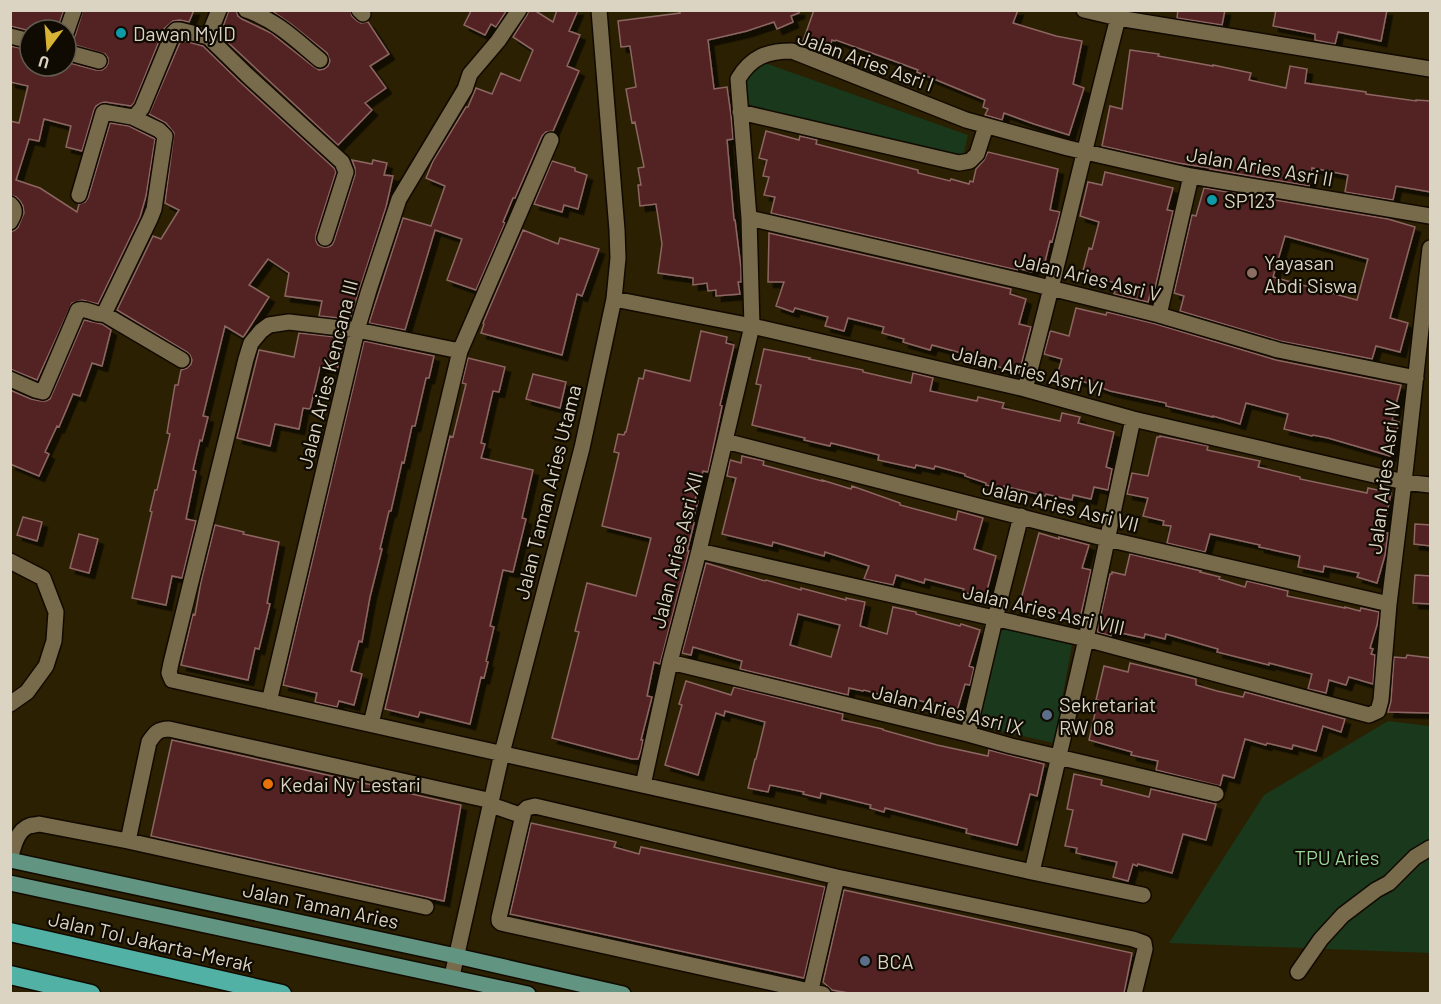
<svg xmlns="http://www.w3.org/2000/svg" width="1441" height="1004" viewBox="0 0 1441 1004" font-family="Barlow,sans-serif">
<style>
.green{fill:#19381c}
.building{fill:#532220;stroke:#8b6662;stroke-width:1.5;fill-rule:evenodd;filter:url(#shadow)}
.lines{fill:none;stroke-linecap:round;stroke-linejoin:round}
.minor-casing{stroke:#120a00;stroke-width:18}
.major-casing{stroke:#120a00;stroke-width:18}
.highway-casing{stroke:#120a00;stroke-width:21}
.minor{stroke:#786b4b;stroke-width:15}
.major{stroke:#619581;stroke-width:15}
.highway{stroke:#51b1a5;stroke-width:18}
.culture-dot{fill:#0f9aa8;stroke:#0f0a02;stroke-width:2}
.education-dot{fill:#8d6e63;stroke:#0f0a02;stroke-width:2}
.service-dot{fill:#5c6f8a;stroke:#0f0a02;stroke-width:2}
.food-dot{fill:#e8710a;stroke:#0f0a02;stroke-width:2}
.labels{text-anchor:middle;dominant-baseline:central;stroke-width:4.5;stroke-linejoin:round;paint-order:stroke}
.poi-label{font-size:20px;fill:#dbd4c3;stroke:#0f0a02;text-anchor:start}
.street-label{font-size:20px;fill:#dbd4c3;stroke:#0f0a02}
.park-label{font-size:20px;fill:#97d59a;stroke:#0f0a02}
</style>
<defs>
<filter id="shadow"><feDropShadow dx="5.5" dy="5.5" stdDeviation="0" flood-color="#0009"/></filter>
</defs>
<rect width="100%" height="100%" fill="#2b2001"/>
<!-- green -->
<path class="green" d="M744 61H759L968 135 963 157 743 108Z
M999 625 1072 645 1054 743 974 725Z
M1388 721 1430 726V953L1169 943 1264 795Z"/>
<!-- building -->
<path class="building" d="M10 10H64L57 30 30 31 10 26Z
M83 10H194L189 22 180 20 173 21 164 29 134 103 131 106 105 102 101 103 96 106 94 110 82 151 66 147 71 126 44 119 39 141 29 139 16 180 40 188 77 212 79 204 85 202 88 198 110 123 129 126 155 139 146 196 140 217 98 304 82 300 72 303 37 380 10 369V232L15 230 18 227 24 213 23 206 20 201 16 197 10 195V121L19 123 28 86 10 82V46L30 50V66H66V62L96 70H102L106 67 108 63V58L105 54 68 43 72 41 75 36Z
M229 10H236L238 16 242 19 271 33 314 67 319 70 324 69 328 66 330 61 327 53 291 24 271 10H350L352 16 357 21 361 23 368 22 389 54 370 66 386 88 365 103 372 110 338 145 220 35Z
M469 10H507L496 27 491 24 485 35 464 25 471 11Z
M529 10H534L553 22 557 10H578L569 31 580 35 567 66 579 71 553 131 546 132 542 136 515 198H513L503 222 505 223 476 290 447 280 462 239 435 230 405 330 369 323 403 218 431 226 445 186 426 178 433 161 466 107H468L476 88 492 94 501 73 520 81 533 50 513 37 527 15Z
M679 10H799V13L791 16 793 22 777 29 774 22 747 31 708 40 714 89 727 87 731 115 733 139 727 140 734 220H735L741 268V282H738L740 294 716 296V290L708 291 707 283 693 285V278L658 273 662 244 656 204 640 206 638 185H641L638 168 644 167 635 122 632 123 626 89 636 87 630 46 621 47 618 21 680 13Z
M814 10H1018L1013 23 1056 36 1082 41 1073 84 1084 88 1069 135 1034 124 1004 113 1002 120 985 115 988 109 983 107 985 100 917 72 918 70 894 61 836 40 835 41 832 40 828 53 802 44Z
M1178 10H1225L1222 25 1177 18Z
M1276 10H1387L1381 41 1338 32 1335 44 1315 40V34L1273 26Z
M181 40 203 46 240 82 334 168 336 172 316 235V241L318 245 323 247H328L332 245 334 241 355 175V168L352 160 372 164 373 160 387 163 384 175 393 176 386 207 350 319 319 316 322 301 285 296 289 273 268 259 249 285 269 297 244 336 243 337 225 326 203 416 208 417 202 441 200 440 193 470 196 471 186 519 196 521 182 578 172 576 166 605 132 598 152 512 150 511 155 490H157L170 434 167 433 175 385H178L181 370 187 368 191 364 192 360 190 355 187 352 117 310 153 236 161 239 179 210 165 203 174 133 166 123 149 114Z
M1130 50 1159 54 1158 56 1213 66V65L1251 73 1249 80 1286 88 1290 66 1307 69 1305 83 1366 92V94L1416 101V100L1431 101V192L1396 186 1393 200 1345 192 1348 175 1312 168 1309 186 1210 169V168L1178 163 1102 146 1110 106 1122 109Z
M766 131 799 140 800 136 817 140 816 144 918 170V173L950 181 951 179 969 184 970 181 973 182 976 169 984 160 988 152 1058 169 1050 210 1060 212 1052 242 1050 241 1044 266 1034 264 1032 272 1017 268V270L771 213 775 197 764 195 769 177 763 176 767 160 759 158Z
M552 161 575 168V171L587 175 578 209 564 205 562 212 534 204Z
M1105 172 1173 188 1167 210 1173 211 1155 288 1152 287 1148 302 1114 294 1117 283 1082 275 1089 248 1092 249 1099 222 1080 216 1088 182 1102 185Z
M1204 188 1388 219 1415 227 1390 318 1408 323 1400 352 1376 346 1372 359 1280 341 1180 311 1184 296 1174 293 1192 215 1196 216ZM1285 236 1368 259 1357 300 1273 277Z
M523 230 558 244 560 238 599 249 582 296 577 294 562 355 481 333 484 324 483 323Z
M769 233 1011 289 1010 294 1026 299 1019 324 1031 327 1019 373 986 363 987 360 932 345 930 350 903 342 904 339 882 333 884 327 848 318 844 331 825 326 828 317 795 308 793 312 776 306 784 282H768Z
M1076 308 1106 315 1107 312 1156 324 1276 360 1401 385 1392 420 1399 422 1390 456 1328 438 1313 435 1312 436 1284 429 1288 414 1246 403 1240 424 1213 416V417L1166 406V403L1110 391 1092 384 1057 375 1062 359 1044 354 1050 332 1051 331 1069 336Z
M84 320 102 324 111 330 102 366 92 363 80 396 73 394 59 427 57 426 45 452 49 454 39 476 10 464V390L31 399 41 401H46L50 399Z
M701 331 727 337 726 343 734 345 720 405 722 406 708 472 703 471 695 500 698 501 692 523H694L687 551H689L660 664 654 662 647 696 652 697 641 740H643L641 750 638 759H632L552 738 579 632 575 631 587 583 636 596 651 538 602 526 619 453 614 452 618 434 624 435 625 432H626L639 378 643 379 645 370 690 381Z
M299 333 345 338 337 370 320 367 310 409 303 408 299 429 275 424 270 446 237 438 259 350 294 357Z
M364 341 434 356 429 378H426L415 426H412L404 463 402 462 391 511H389L380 549H382L370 597 362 642 359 641 351 671 362 674 354 705 339 701 337 707 315 702 317 693 283 685Z
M764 349 810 358 809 359 863 370V372L911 383 913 373 933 378 930 391 977 401 978 397 1004 403 1002 408 1060 421 1062 413 1080 417 1078 423 1114 432 1106 467 1112 469 1108 490 1094 487 1091 499 1073 495 1072 500 1046 494 1045 496 1004 486V489L986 485V483L965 476V474L935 466 934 469 916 465 915 468 878 460 879 455 831 443 830 446 804 440 805 438 752 425 761 385 756 384Z
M468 358 505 367 499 392 493 391 481 443 485 444 481 458 533 470 522 518 526 519 513 572 503 570 490 626 494 627 486 661 488 662 484 678 481 677 470 724 420 712 418 717 385 709 450 436 453 437 466 384 462 383Z
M533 374 566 382 560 408 526 399Z
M1160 436 1208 446 1207 450 1260 461 1258 467 1300 477V479L1367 493 1368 488 1391 493 1383 532 1388 533 1385 555 1377 583 1357 577 1359 573 1324 566 1323 572 1298 567 1300 556 1259 547 1260 545 1210 534 1205 552 1167 543 1171 526 1163 525 1164 521 1143 516 1148 498 1127 494 1132 473 1148 476 1157 437H1160Z
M742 456 764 461 763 465 822 481V480L851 489 852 486 900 503V505L956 520 958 511 983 518 974 549 996 556 985 598 963 592 964 589 925 579 924 583 896 575 893 585 864 579 869 566 850 560 825 552 824 556 773 542 772 546 722 534 736 478 727 476 730 460 741 463Z
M23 517 42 522 37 541 17 535Z
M1415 524 1431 525V546L1414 544Z
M215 525 244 532 243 534 279 542 267 603 270 604 259 649 255 648 248 680 181 665 193 614 195 615 201 582Z
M1039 533 1059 539V537L1089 545 1082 568 1091 570 1080 618 1020 603Z
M79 534 98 539 89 573 70 568Z
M1130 554 1201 571 1200 572 1220 577 1219 579 1245 587 1247 581 1288 591 1287 596 1345 608V607L1360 611 1361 608 1379 612 1377 625 1370 648 1373 649 1371 654 1375 655 1373 684 1349 677 1346 685 1329 680 1326 693 1308 689 1312 674 1269 663V665L1217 652 1218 649 1166 634 1165 639 1145 634 1144 638 1112 631 1111 636 1097 632 1110 574H1112V572L1125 575Z
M706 563 765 581 766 580 801 590V588L846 600V598L865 602 860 626 887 634 893 607 916 612V614L960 626 961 624 980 630 969 666 974 668 970 685 965 684 957 711 907 697V699L886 694V696L864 690 863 691 849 688 848 695 740 669 742 661 693 647 691 655 682 653ZM798 614 840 625 831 657 790 645Z
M1415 575 1431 576V604L1413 603Z
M1407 655 1431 658V713L1388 712 1391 701 1394 657 1406 658Z
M1130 663 1196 679V685L1217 691 1243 697 1245 692 1345 719 1341 732 1323 726 1316 751 1293 745 1292 749 1267 743 1266 745 1245 739 1234 778 1223 775 1220 786 1156 770 1158 761 1131 755 1132 752 1089 740 1098 700H1096L1104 666 1128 672Z
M686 681 731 695 734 687 843 714 842 720 883 729V730L937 745 988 756 989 750 1044 764 1037 796 1030 794 1017 845 966 833 967 829 885 808 884 812 870 808 871 805 821 793 820 798 803 794 804 792 770 785 768 792 748 788 755 759H756L765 722 725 711 724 716 716 713 698 775 665 765 682 705 679 704Z
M172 740 461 805 444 901 151 836Z
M1074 774 1102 780 1101 785 1149 797 1151 789 1216 804 1206 840 1183 834 1172 873 1138 864 1137 866 1133 864 1128 881 1113 877 1117 862 1076 853 1077 848 1065 846 1073 810 1067 809Z
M531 823 616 842 614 847 639 854 641 847 825 887 804 978 510 914Z
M844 890 1132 953 1124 993H849L832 990 823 982Z"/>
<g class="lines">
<defs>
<path id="minor" d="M246 10C276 20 296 40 320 60
M359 10 363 14
M1084 10 1118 18 1430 69
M66 33 74 10
M10 36 30 41
M208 37 219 10
M66 52 99 61
M740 112 959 163 970 161 977 154 986 126
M79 195 103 113 104 112 132 117
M10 204C17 210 14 215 10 222
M749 218 1022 281 1159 315 1278 350 1416 378
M614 299 752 326 1025 389 1133 419 1404 482 1430 485
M104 314 182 360
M1159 315 1191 176
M460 351 357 330 289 322 269 325 261 331 251 343 246 359 171 663 169 673 172 680 1032 872 1143 895
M10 379 35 390 43 392 78 310C87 307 95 316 104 314L150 219 154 209 165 136 159 130 132 117 137 114 142 108 173 33 176 30H180L208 37 247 75 342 162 346 172 325 238
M1025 389C1058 266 1086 141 1118 18
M725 441 1107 539 1389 604
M699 551 1086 639 1369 715 1378 711 1381 700 1389 604 1404 482 1430 248
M10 561 43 578 56 612 54 641 46 666 27 692 10 704
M670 662 968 734 1011 746 1216 794
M269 702 357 330 369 290 399 199 465 89 470 74 498 41 519 10
M371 724 460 351 551 140
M968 734 995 619 1021 516
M643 785 670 662 699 551 752 326 749 218 738 79C751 57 767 51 792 51L966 120 1068 148 1191 176 1430 216
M491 805 523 816
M128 841 149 742C155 733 158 729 169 729L492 801
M10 860C13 848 17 830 29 826 32 825 36 825 39 824L128 841 426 907
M1032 872 1086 639 1133 419
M1298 972 1321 939 1343 915 1376 890 1389 883 1415 857 1430 848
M452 976 502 753 582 448 614 299 618 258 617 230 599 10
M810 994 837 877
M823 994 501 923 499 921V918L524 811 527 808 535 806 837 877 1133 939 1144 943 1145 949 1134 994"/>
<path id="major" d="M10 860 456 956 623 994
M10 883 528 994"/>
<path id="highway" d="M10 932 282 994
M10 975 91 994"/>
</defs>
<!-- minor casing -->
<use href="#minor" class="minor-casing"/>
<!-- major casing -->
<use href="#major" class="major-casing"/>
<!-- highway casing -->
<use href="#highway" class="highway-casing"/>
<!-- minor -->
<use href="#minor" class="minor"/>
<!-- major -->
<use href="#major" class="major"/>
<!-- highway -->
<use href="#highway" class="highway"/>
</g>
<!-- markers -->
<g class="culture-dot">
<circle cx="121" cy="33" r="6"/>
<circle cx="1212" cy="200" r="6"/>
</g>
<circle class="education-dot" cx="1252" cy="273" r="6"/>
<g class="service-dot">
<circle cx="1047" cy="715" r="6"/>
<circle cx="865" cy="961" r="6"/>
</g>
<circle class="food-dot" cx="268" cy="784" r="6"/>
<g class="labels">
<!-- poi labels -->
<g class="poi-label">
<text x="133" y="33">Dawan MyID</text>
<text x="1224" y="200">SP123</text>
<text x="1264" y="262">Yayasan<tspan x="1264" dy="23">Abdi Siswa</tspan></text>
<text x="1059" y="704">Sekretariat<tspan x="1059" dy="23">RW 08</tspan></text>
<text x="280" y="784">Kedai Ny Lestari</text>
<text x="877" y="961">BCA</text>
</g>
<!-- street labels -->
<g class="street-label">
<text transform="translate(866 60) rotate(20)">Jalan Aries Asri I</text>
<text transform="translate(1260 166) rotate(10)">Jalan Aries Asri II</text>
<text transform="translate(1088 276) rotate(14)">Jalan Aries Asri V</text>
<text transform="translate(1028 370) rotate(14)">Jalan Aries Asri VI</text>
<text transform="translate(327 374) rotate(-76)">Jalan Aries Kencana III</text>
<text transform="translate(1383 477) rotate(-83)">Jalan Aries Asri IV</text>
<text transform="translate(547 492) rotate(-76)">Jalan Taman Aries Utama</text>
<text transform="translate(1061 505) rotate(14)">Jalan Aries Asri VII</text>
<text transform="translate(676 550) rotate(-76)">Jalan Aries Asri XII</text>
<text transform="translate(1044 609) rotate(13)">Jalan Aries Asri VIII</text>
<text transform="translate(948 709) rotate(14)">Jalan Aries Asri IX</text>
<text transform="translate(321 905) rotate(12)">Jalan Taman Aries</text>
<text transform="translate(151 941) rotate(13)">Jalan Tol Jakarta–Merak</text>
</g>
<!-- park labels -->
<g class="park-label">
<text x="1337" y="857">TPU Aries</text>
</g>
</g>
<!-- border -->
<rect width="1441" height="1004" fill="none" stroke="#dbd4c3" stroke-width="24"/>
<!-- north arrow -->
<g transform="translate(48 48) rotate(196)"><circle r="28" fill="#0f0a02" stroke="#615b4f" stroke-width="1.5"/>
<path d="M0-4.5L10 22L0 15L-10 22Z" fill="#d7b434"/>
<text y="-9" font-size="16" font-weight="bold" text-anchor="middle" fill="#dbd4c3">U</text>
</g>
</svg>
